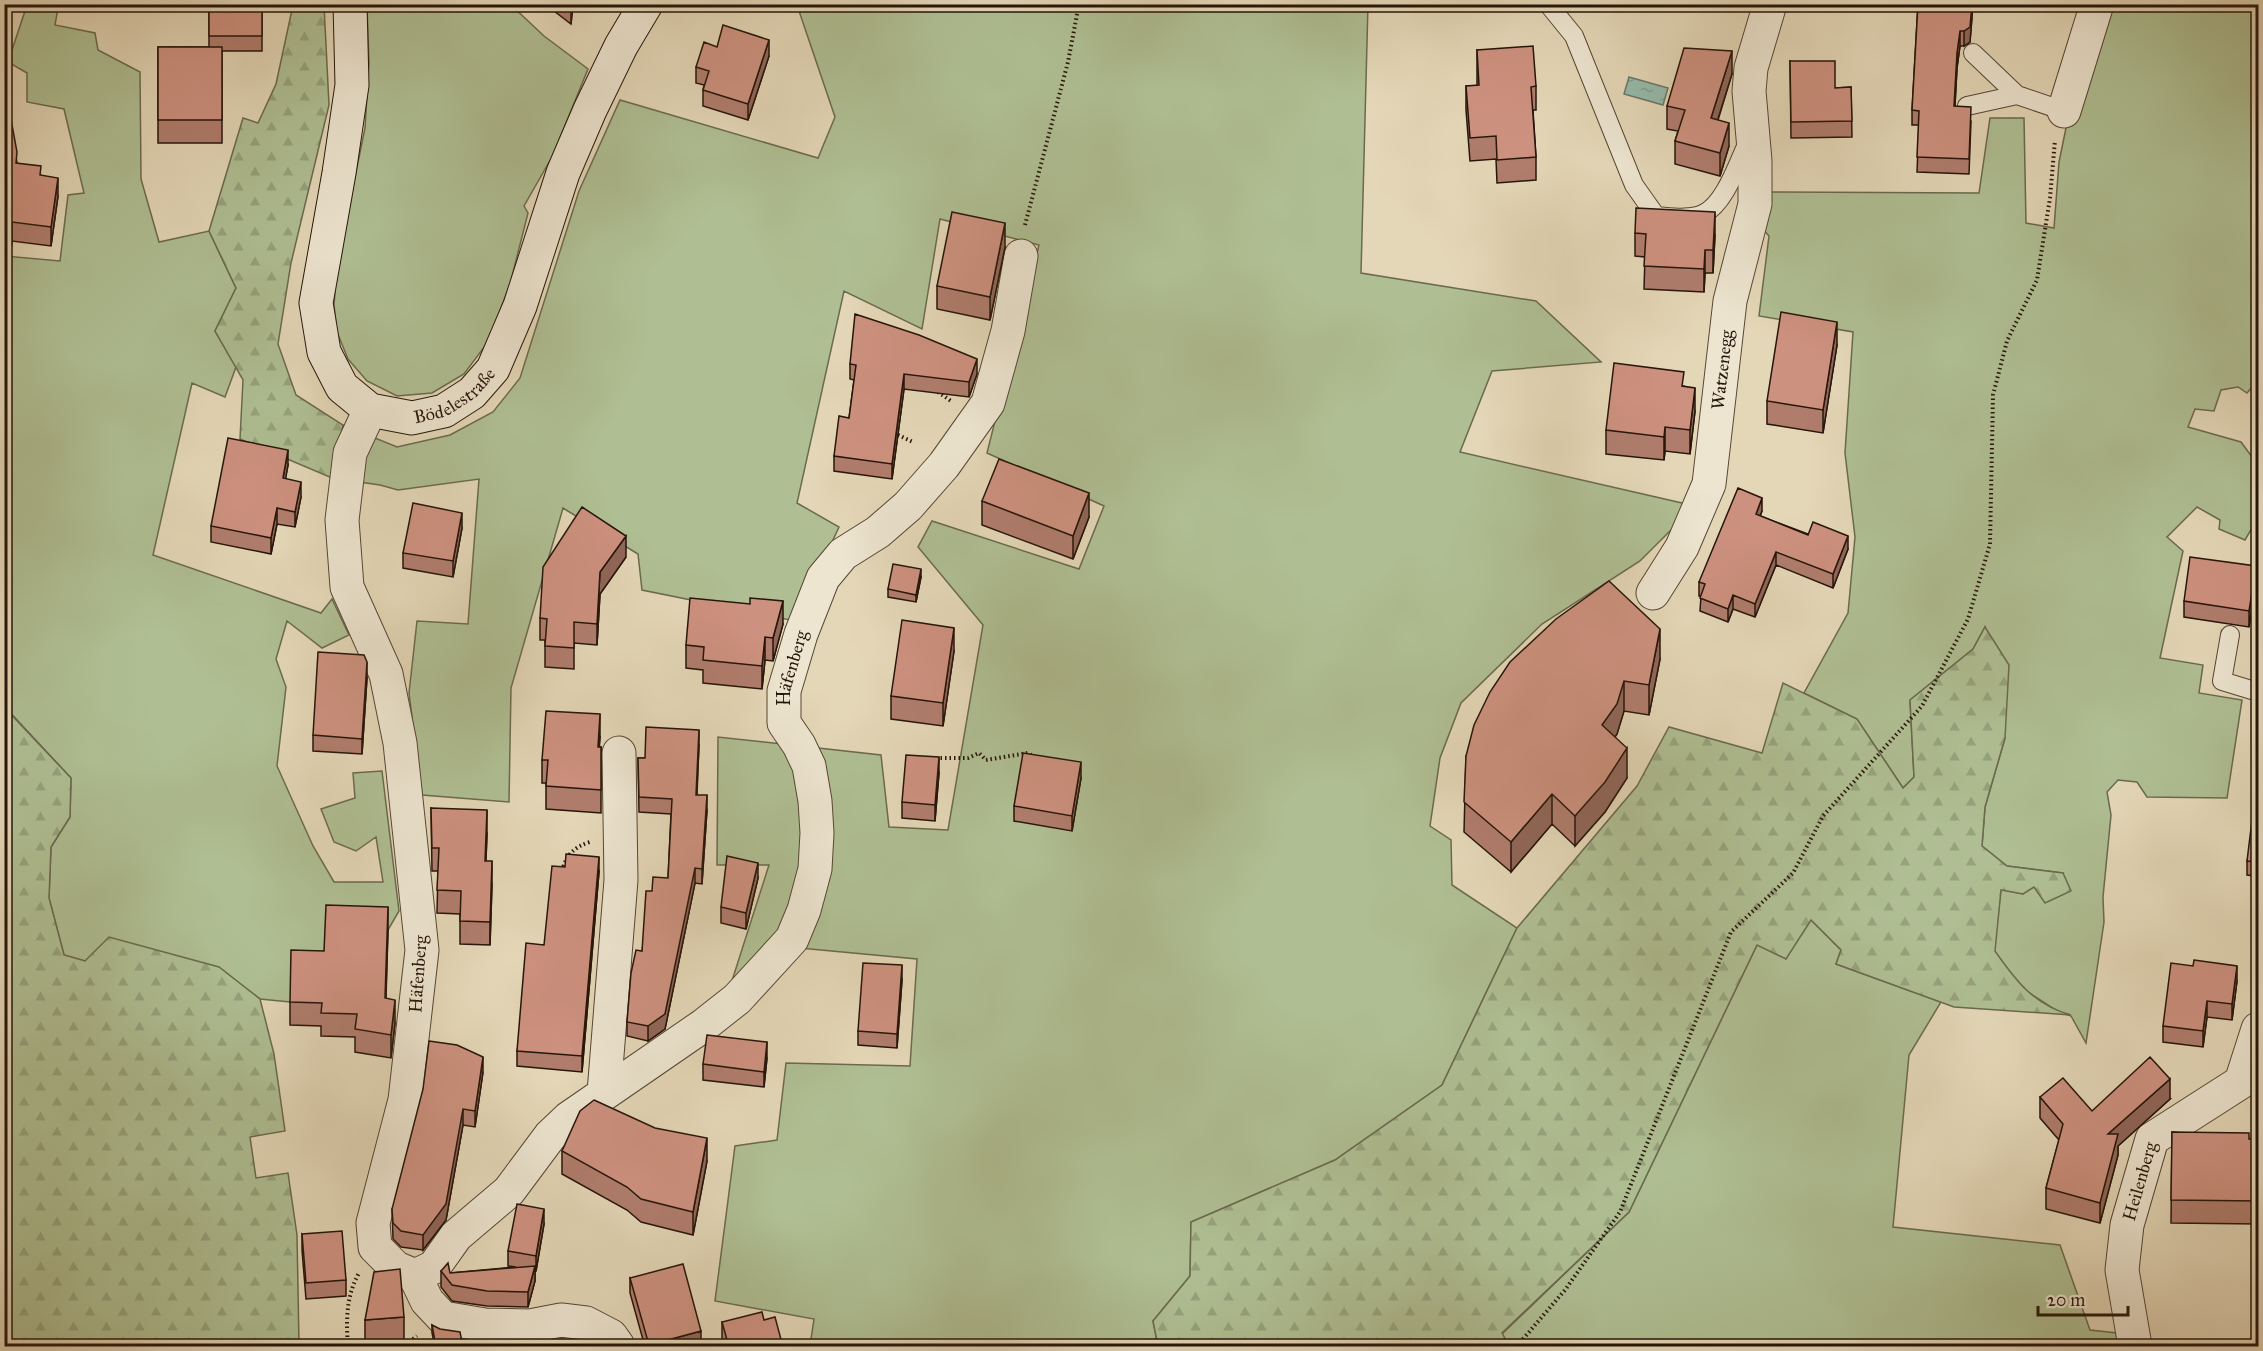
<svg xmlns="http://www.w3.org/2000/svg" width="2263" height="1351" viewBox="0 0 2263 1351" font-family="'IM FELL Great Primer',serif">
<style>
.grass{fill:#afbf93;stroke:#6a6a4e;stroke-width:1.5}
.forest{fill:url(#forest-firs);stroke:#6a6a4e;stroke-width:1.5}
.water{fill:url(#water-ripples);stroke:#69786a;stroke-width:1.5}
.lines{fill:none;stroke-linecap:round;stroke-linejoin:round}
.service-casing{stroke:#564635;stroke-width:20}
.minor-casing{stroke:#564635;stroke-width:35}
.secondary-casing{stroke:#26150a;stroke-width:35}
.path{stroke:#26150a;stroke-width:4;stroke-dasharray:1.5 3;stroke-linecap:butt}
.service{stroke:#ede5d0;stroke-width:18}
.minor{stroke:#ede5d0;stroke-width:33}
.secondary{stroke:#ede5d0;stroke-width:33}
.wall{fill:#b07d6d;stroke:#26150a;stroke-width:1.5}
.shaded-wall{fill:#906659;stroke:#26150a;stroke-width:1.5}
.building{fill:#cd917f;stroke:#26150a;stroke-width:1.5}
.labels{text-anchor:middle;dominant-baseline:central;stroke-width:5;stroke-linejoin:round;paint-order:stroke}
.street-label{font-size:18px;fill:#26150a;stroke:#ede5d0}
</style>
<defs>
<pattern id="forest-firs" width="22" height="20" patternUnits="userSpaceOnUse" patternTransform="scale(1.5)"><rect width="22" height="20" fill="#afbf93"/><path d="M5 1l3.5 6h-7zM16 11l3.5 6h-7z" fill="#96a37d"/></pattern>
<pattern id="water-ripples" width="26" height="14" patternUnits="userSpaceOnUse" patternTransform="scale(1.5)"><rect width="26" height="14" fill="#96baaa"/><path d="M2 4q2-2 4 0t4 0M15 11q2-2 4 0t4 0" fill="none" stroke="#819f91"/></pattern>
</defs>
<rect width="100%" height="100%" fill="#e4d7b7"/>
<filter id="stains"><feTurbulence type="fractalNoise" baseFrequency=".00333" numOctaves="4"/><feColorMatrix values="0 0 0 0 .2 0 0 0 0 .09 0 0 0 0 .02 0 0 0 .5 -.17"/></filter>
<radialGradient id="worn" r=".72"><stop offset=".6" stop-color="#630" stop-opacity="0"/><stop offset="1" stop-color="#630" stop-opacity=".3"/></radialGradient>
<!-- grass -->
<path class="grass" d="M1368 4 1361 273 1536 301 1601 362 1492 371 1460 452 1695 506 1640 561 1542 624 1461 703 1440 758 1430 826 1451 840 1452 885 1517 928 1442 1085 1335 1160 1191 1222 1190 1276 1153 1321 1158 1346H810L814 1319 715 1301 735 1146 777 1140 786 1063 910 1066 917 959 778 946 730 987 769 865H717L718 737 881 755 889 827 948 830 983 625 918 547 932 521 1079 569 1104 506 987 453 1039 245 940 219 922 329 844 291 797 503 839 527 795 621 642 590 638 554 563 508 511 688 509 802 422 795 409 693 417 621 468 624 479 479 398 490 380 485 332 478 343 425 397 447 450 435 493 412 520 378 579 191 620 100 818 158 835 117 797 5Z
M27 5H46L58 8 55 25 95 33 98 50 140 72 141 179 159 242 209 231 236 288 215 331 236 367 225 397 192 383 153 555 321 613 332 599 349 635 322 648 287 621 276 659 286 687 277 766 313 846 334 882H383L376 837 356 851 334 842 321 809 355 798 353 773 382 771 399 911 388 930 324 974 290 1002 260 999 218 967 85 961 64 955 49 898 51 847 70 817 71 778 5 707V256L60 261 68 195 84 193 64 109 27 102V73L8 62Z
M367 5H511L544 36 588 69 552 157 524 206 528 213 510 284 488 342 464 374 432 393 397 396 367 381 348 359 337 332 334 305 337 266 365 128 369 63Z
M2106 5H2258V380L2247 393 2238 387 2221 390 2214 411 2195 409 2188 427 2241 442 2258 465V485L2252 528 2245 540 2219 529 2220 520 2197 507 2167 537 2183 551 2160 658 2203 665 2199 693 2242 700 2227 798 2147 797 2137 782 2118 780 2107 792 2111 815 2103 897 2104 922 2086 1043 2071 1016 2057 1011 2019 986 1994 951 2001 889 2023 894 2034 886 2062 873 2007 866 1982 846 1985 807 2005 738 1985 627 1973 649 1910 700 1914 777 1903 788 1857 719 1804 693 1848 613 1855 537 1845 453 1853 332 1759 316 1769 236 1761 227 1767 192 1979 193 1990 118H2024L2026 223 2054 228 2059 162 2067 123Z
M1811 920 1841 950 1836 964 1941 1002 1909 1055 1893 1227 2060 1245 2090 1330 2117 1333 2120 1346H1509L1502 1334 1629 1212 1757 945Z
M453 1331 563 1335 561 1346H415Z"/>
<!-- forest -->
<path class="forest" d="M293 5H324L329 105 291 263 278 344 296 395 343 425 332 478 240 439 243 380 215 331 236 288 209 231 243 118 258 123 276 84Z
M1985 627 2009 665 2005 738 1985 807 1982 846 2007 866 2063 873 2071 891 2045 903 2034 887 2023 894 2001 890 1995 951C2016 981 2034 1005 2071 1015L1954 1007 1836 964 1841 950 1811 920 1786 959 1757 945 1629 1212 1502 1333 1509 1346H1158L1153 1321 1190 1276 1191 1222 1335 1160 1442 1085 1517 928 1637 786 1669 727 1762 753 1783 683 1857 719 1903 788 1914 777 1910 700 1973 649Z
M4 707 71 778 70 817 51 847 49 898 64 955 85 961 109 937 219 967 260 999 274 1054 285 1131 250 1137 256 1178 288 1173 297 1235 299 1344 297 1346H5Z"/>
<!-- water -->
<path class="water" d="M1629 77 1668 88 1663 105 1624 94Z"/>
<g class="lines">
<defs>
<path id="service" d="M1548 4 1574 36 1634 185 1656 216C1671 217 1689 220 1703 214 1725 204 1738 163 1748 142
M1973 53 2017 95 2064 111
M1967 106 2017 95
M2230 635 2222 681 2258 692"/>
<g id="minor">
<path d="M2064 111 2097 4"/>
<path d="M370 410 350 453 342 520 347 587 386 674 400 743 422 950 405 1100 373 1223 375 1247 396 1268 415 1276 427 1301 443 1318 485 1325 530 1326 561 1320 586 1323 611 1336 618 1346"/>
<path id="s1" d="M1653 593 1682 547 1709 484 1730 301 1755 204V161L1749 91 1751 68 1770 4"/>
<path d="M604 1093 621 880 619 753"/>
<path id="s2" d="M415 1276 434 1267 456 1236 509 1191 550 1136 569 1118 704 1025 737 999 792 939 804 910 815 869 817 833 815 801 809 766 799 745 784 723V691L801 634 823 578 843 554 878 532 908 506 944 465 988 403 1008 331 1021 256"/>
<path id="s3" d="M2135 1346 2122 1270 2127 1225 2152 1139 2241 1082 2258 1029"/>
</g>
<g id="secondary">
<path id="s4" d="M350 4 352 85 339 173 316 303 324 352 342 387 370 410 412 418 444 411 472 393 493 369 520 306 563 173 590 110 621 46 646 4"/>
</g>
</defs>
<!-- service casing -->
<use href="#service" class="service-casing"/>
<!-- minor casing -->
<use href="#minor" class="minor-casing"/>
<!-- secondary casing -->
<use href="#secondary" class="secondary-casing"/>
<!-- path -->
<path class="path" d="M1025 225 1068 62 1079 4
M938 392 951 401
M898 435 913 442
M936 758H968L979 753 986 760 1028 753 1031 755
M562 871C566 855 574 847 590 842
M348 1346C346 1321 346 1296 359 1273
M397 1346 405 1345 417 1336
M1517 1346 1565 1290 1620 1212 1731 932 1793 873 1823 816 1922 706 1968 619 1990 544 1993 395 2007 341 2037 280 2050 198 2055 140"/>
<!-- service -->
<use href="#service" class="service"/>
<!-- minor -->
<use href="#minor" class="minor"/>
<!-- secondary -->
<use href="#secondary" class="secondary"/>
</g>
<!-- wall -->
<path class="wall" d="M209 4H262V51H222V143H158V47H209Z
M545 4H573L571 24Z
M1455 4H1495L1455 7Z
M1918 4H1973L1970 42 1964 46H1960L1957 68 1955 106 1971 121 1969 174 1917 172 1919 125H1912V110Z
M717 47 769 56 748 120 703 106V90L704 85 696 83V67Z
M1477 50 1536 86V110H1533L1536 157V180L1497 183 1496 159 1470 161 1466 110V86H1477Z
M1790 61 1835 88 1851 87 1852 137 1791 138Z
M1732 74 1718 120 1729 146 1720 176 1675 164V141L1678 131 1667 129V106Z
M4 81 17 163 41 175 58 196 51 246 12 241 11 250 4 249Z
M1635 233 1715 235 1713 273H1705L1704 292 1644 289 1645 257 1635 256Z
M1005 247 990 320 937 309V286Z
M1837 345 1823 433 1767 424V401Z
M850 364 977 374 969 397 904 389 892 479 834 471V456L849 418 854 380 850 379Z
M1684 386 1695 411 1690 454 1665 451 1664 460 1606 454V430Z
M288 465 285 479 301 497 295 527 277 524 271 554 211 542V526Z
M982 501 1089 517 1073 559 982 525Z
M1762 511 1760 516 1848 549 1833 588 1776 565 1755 617 1733 609 1728 622 1700 611 1701 596H1699V582Z
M462 528 453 577 403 568V553Z
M626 557 600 594 597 645 574 643V669L545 667V640H540V618Z
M921 577 916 602 888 597V589Z
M2256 582 2249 627 2184 617V601Z
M783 624 773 661 765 660 762 689 703 683V670L686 668V645Z
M954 651 943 726 891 719V696Z
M1660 659 1649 715 1624 711 1617 734 1615 737 1627 778 1605 812 1575 846 1552 824 1511 872 1464 832 1466 756Z
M367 678 362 754 313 751V735Z
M600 737 599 747H601V813L546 809V783H542V760Z
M699 745 697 795 707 810 702 884 695 883 665 1029 648 1041 627 1036V1022L642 951 652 891 668 878 671 814 639 812 638 758H645Z
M939 773 935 821 902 818V802Z
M1081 778 1072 831 1014 821V806Z
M431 808 487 833 486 861 492 884 490 945 460 944V914L437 913 438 871H432Z
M2259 821V894H2255L2256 876 2247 875V861Z
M599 872 582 1072 517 1066V1051L544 945Z
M758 878 746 929 721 923V907Z
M388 930 386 998 395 1023 391 1058 355 1052V1037L321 1036V1026L290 1025V1002L324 951Z
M902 980 897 1048 858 1045V1031Z
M2237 981 2232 1020 2207 1017 2203 1047 2163 1042V1026Z
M767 1058 764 1087 703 1080V1064Z
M483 1072 475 1127 463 1125 446 1220 423 1250 401 1247 393 1239 392 1209Z
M2040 1097 2092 1111 2170 1099 2118 1146V1155L2100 1223 2046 1209V1188L2059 1140 2040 1118Z
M2172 1132 2249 1139H2259V1224L2171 1223Z
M562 1151 707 1161 693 1235 641 1222 627 1210 562 1174Z
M544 1224 536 1271H535V1281L528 1307 487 1306 452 1301 441 1287V1271L450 1273 516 1267 508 1266V1251Z
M302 1234 346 1280V1296L306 1299 302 1250Z
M630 1278 701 1347H645L630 1293Z
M404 1317V1340L365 1343V1320Z
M764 1320 783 1347H725L722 1338V1322Z
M432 1325 463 1347H435L432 1333Z"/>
<!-- shaded-wall -->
<path class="shaded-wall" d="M571 4H573L571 24Z
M1972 4H1973L1970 42 1964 46V31Z
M1960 31V46L1957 68 1954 121 1957 53Z
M769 40V56L748 120V104Z
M1732 51V74L1711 141V118Z
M1729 123V146L1720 176V153Z
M58 178V196L51 246V227Z
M1715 212V235L1713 273V250Z
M12 222V241L11 250V232Z
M1005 223V247L990 320V297Z
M1705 250V273L1704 292V269Z
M1837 322V345L1823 433V410Z
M977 359V374L969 397V382Z
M904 374V389L892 479V464Z
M1695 388V411L1690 454V430Z
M1665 427V451L1664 460V437Z
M288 450V465L283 494V478Z
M301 482V497L295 527V512Z
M1089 493V517L1073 559V536Z
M1762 498V511L1756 527V514Z
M277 508V524L271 554V538Z
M462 513V528L453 577V561Z
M626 536V557L600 594 597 645V624L600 572Z
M1848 536V549L1833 588V574Z
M1776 552V565L1755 617V604Z
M2256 566V582L2249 627V611Z
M921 569V577L916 602V595Z
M1733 595V609L1728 622V609Z
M783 601V624L773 661V638Z
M954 628V651L943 726V703Z
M1660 629V659L1649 715V685Z
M765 637V660L762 689V666Z
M367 662V678L362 754V739Z
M1624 681V711L1617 734 1602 755V725Z
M600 714V737L598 770V747Z
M699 730V745L696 809V795Z
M1627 748V778L1605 812 1575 846V816Z
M939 757V773L935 821V805Z
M1081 762V778L1072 831V816Z
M1552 794V824L1511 872V842Z
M707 795V810L702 884V869Z
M487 810V833L485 884V861Z
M599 857V872L582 1072V1056Z
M492 861V884L490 945V922Z
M758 863V878L746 929V913Z
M695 868V883L665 1029 648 1041V1026Z
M388 907V930L385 1021V998Z
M902 965V980L897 1048V1034Z
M2237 966V981L2232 1020V1004Z
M395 1000V1023L391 1058V1035Z
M2207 1001V1017L2203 1047V1031Z
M767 1042V1058L764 1087V1072Z
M483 1057V1072L475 1127V1111Z
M2170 1079V1099L2118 1146V1155L2100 1223V1203L2108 1134Z
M463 1109V1125L446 1220 423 1250V1235Z
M707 1138V1161L693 1235V1212Z
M544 1209V1224L536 1271V1256Z
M535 1266V1281L528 1307V1292Z
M701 1331V1347H649V1345Z"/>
<!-- building -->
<path class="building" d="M209 4H262V36H209Z
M1918 4H1972L1970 27 1964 31H1960L1957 53 1954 106 1971 107 1969 159 1917 157 1919 111 1912 110Z
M723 25 769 40 748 104 703 90 709 71 696 67 704 42 717 47Z
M1533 46 1536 86 1531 87 1536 157 1497 160 1496 136 1470 138 1466 86 1479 85 1477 50Z
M158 47H222V120H158Z
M1684 48 1732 51 1711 118 1729 123 1720 153 1675 141 1685 110 1667 106Z
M1790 61H1835V88L1851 87 1852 121 1791 122Z
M4 81 17 152 16 163 41 166 40 175 58 178 51 227 12 222 11 232 4 231Z
M1636 208 1715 212 1713 250H1705L1704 269 1644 266 1646 234 1635 233Z
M952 212 1005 223 990 297 937 286Z
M1781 312 1837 322 1823 410 1767 401Z
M855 314 919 335 977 359 969 382 904 374 892 464 834 456 839 416 849 418 856 365 850 364Z
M1614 363 1684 372 1682 386 1695 388 1690 430 1665 427 1664 437 1606 430Z
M228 438 288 450 283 478 301 482 295 512 277 508 271 538 211 526Z
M999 459 1089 493 1073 536 982 501Z
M1738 488 1762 498 1756 514 1808 535 1813 522 1848 536 1833 574 1776 552 1755 604 1733 595 1728 609 1700 598 1705 584 1699 582Z
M413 503 462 513 453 561 403 553Z
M582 507 626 536 600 572 597 624 574 622V648L545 646 547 619 540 618 543 567Z
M2190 557 2256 566 2249 611 2184 601Z
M893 564 921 569 916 595 888 589Z
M1609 581 1660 629 1649 685 1624 681 1617 704 1602 725 1627 748 1605 782 1575 816 1552 794 1511 842 1464 802 1466 756 1474 725 1490 692 1510 662 1556 619Z
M690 598 750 604V598L783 601 773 638 765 637 762 666 703 660 704 647 686 645Z
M902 620 954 628 943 703 891 696Z
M318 652 364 655 367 662 362 739 313 735Z
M546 711 600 714 598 747H601V790L546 786 548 760H542Z
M646 727 699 730 696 795H707L702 869 695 868 665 1014 648 1026 627 1022 631 973 636 950 642 951 646 891H652L653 877 668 878 672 799 639 797 638 758H645Z
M1023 753 1081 762 1072 816 1014 806Z
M906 755 939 757 935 805 902 802Z
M431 808 487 810 485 861H492L490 922 460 921 461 891 437 890 439 848H432Z
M2252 820 2259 821V880H2255L2258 862 2247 861Z
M566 854 599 857 582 1056 517 1051 526 943 544 945 552 866 565 867Z
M727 856 758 863 746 913 721 907Z
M326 905 388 907 385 998 395 1000 391 1035 355 1029 357 1014 321 1013 322 1003 290 1002 291 950 324 951Z
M2194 960 2237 966 2232 1004 2207 1001 2203 1031 2163 1026 2171 963 2193 966Z
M863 963 902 965 897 1034 858 1031Z
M707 1035 767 1042 764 1072 703 1064Z
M429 1041 457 1045 483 1057 475 1111 463 1109 446 1204 423 1235 401 1231 393 1223 392 1209 423 1089Z
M2150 1057 2170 1079 2108 1134H2118L2100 1203 2046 1188 2063 1124 2040 1097 2063 1078 2092 1111Z
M594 1100 655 1128 707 1138 693 1212 641 1199 627 1187 562 1151 580 1111Z
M2172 1132 2249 1133V1139H2259V1201L2171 1200Z
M517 1204 544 1209 536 1256 508 1251Z
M342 1231 346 1280 306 1283 302 1234Z
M448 1263 450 1273 535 1266 528 1292 487 1291 452 1285 441 1271Z
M683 1264 701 1331 649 1345 630 1278Z
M400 1269 404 1317 365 1320 374 1272Z
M762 1312 764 1320 775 1317 783 1347H729L722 1322Z
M432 1325 440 1329 460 1332 463 1347H436Z"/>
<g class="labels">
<!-- street labels -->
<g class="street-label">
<text stroke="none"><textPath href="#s1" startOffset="238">Watzenegg</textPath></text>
<text stroke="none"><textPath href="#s4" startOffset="519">Bödelestraße</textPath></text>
<text stroke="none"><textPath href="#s2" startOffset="794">Häfenberg</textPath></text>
<text transform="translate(418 974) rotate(-86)">Häfenberg</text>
<text stroke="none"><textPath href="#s3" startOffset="168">Heilenberg</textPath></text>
</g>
</g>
<!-- margin -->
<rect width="2263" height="1351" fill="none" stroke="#e4d7b7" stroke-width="24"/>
<rect x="6" y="6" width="2251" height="1339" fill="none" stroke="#26150a" stroke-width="3"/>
<rect x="12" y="12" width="2239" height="1327" fill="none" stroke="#26150a" stroke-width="1.5"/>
<!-- scale -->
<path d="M2038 1306v9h90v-9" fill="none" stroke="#26150a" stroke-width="3"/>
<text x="2047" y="1306" font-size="18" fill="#26150a" stroke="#ede5d0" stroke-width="4.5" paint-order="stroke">20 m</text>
<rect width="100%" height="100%" filter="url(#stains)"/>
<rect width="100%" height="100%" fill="url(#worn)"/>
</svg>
